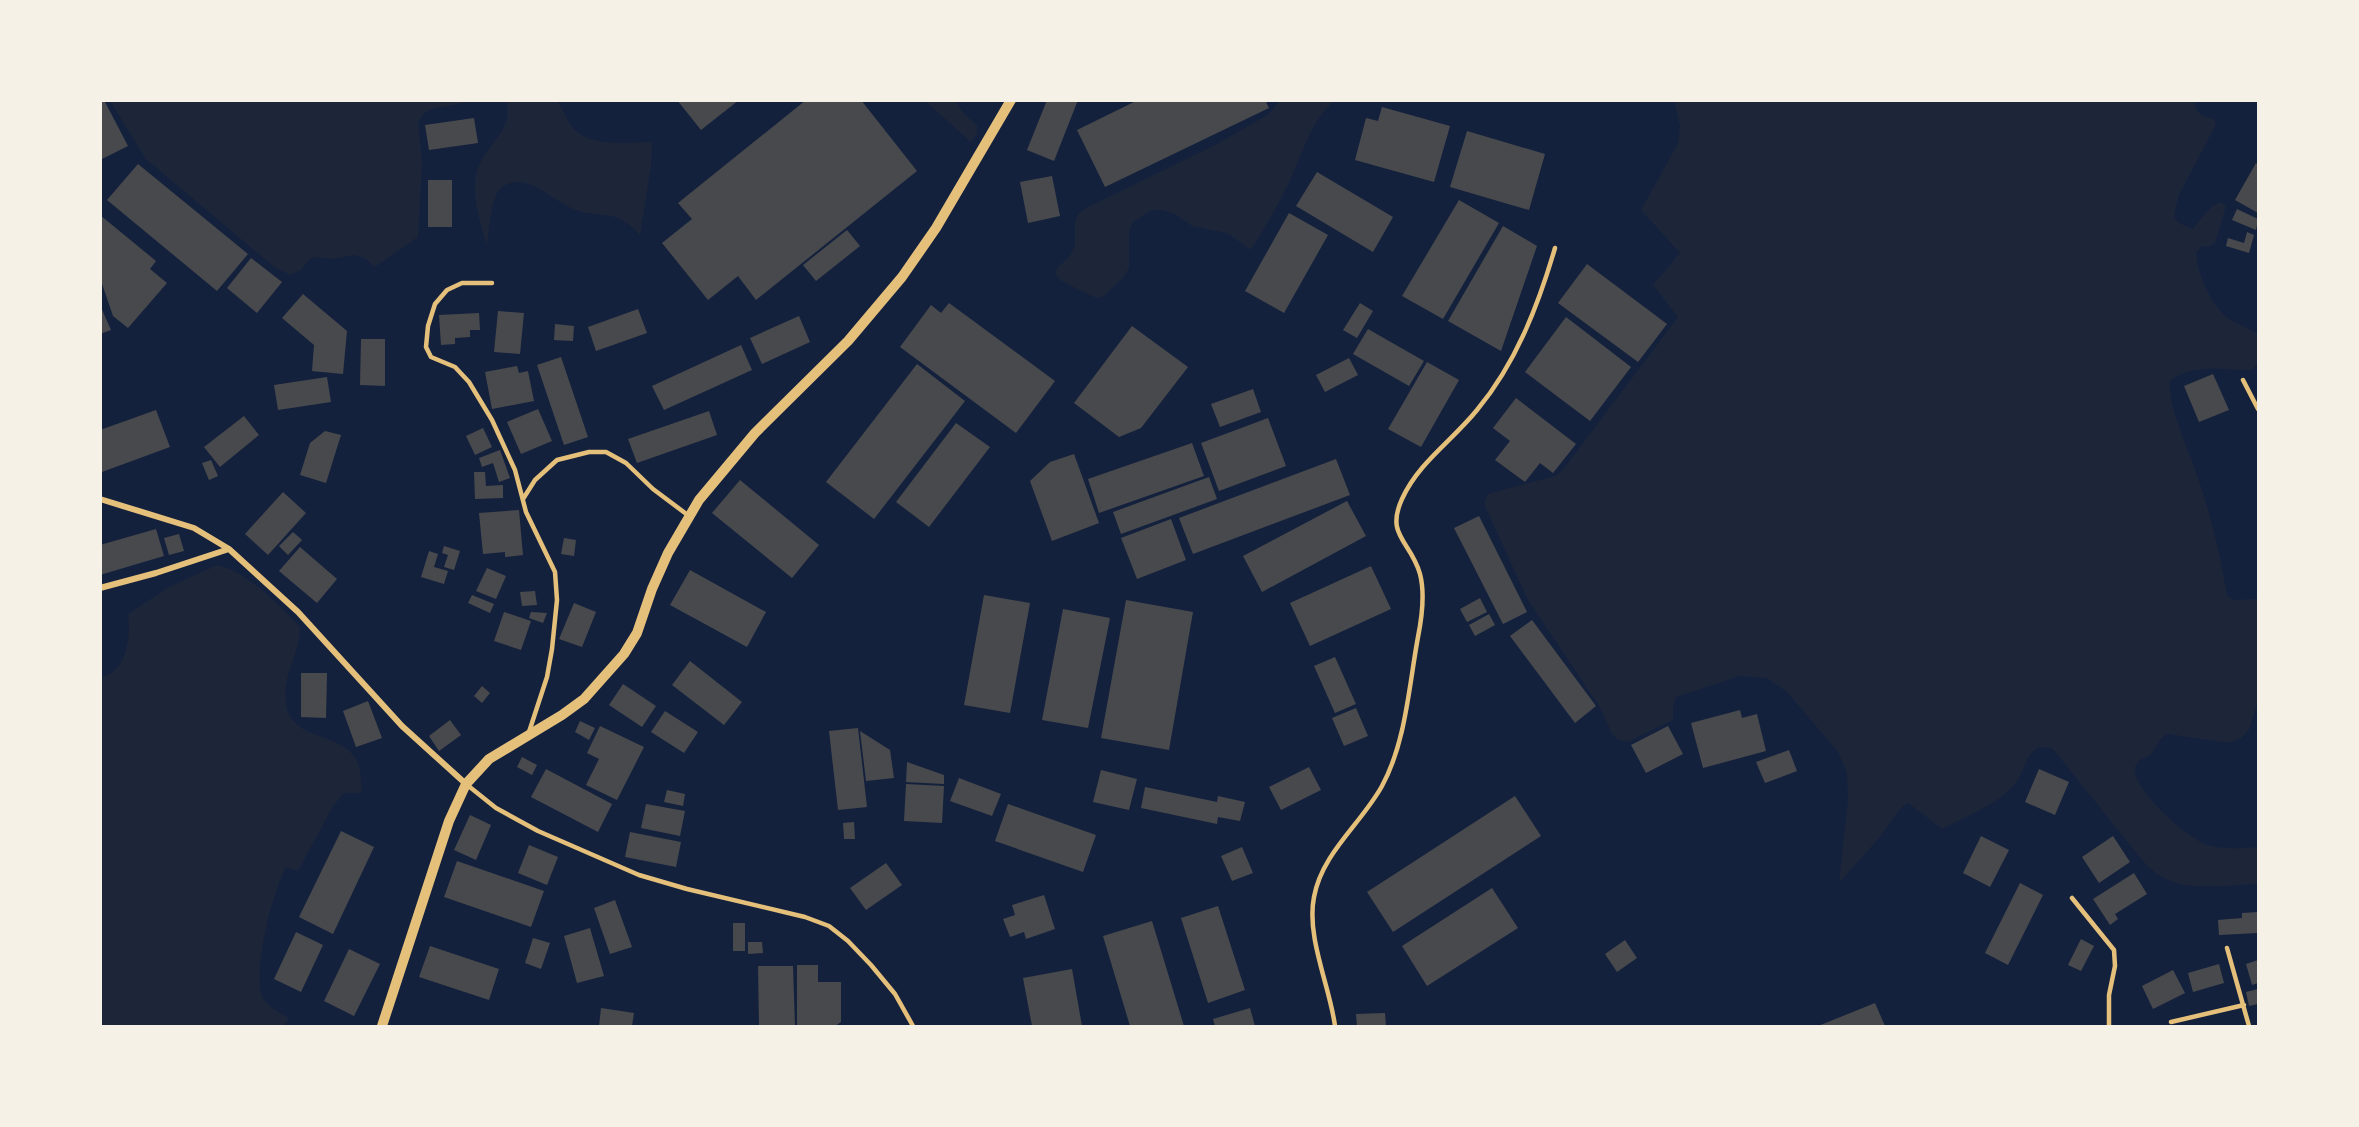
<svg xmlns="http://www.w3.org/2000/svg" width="2359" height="1127" viewBox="0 0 2359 1127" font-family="'Work Sans',sans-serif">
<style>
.green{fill:#1d2539}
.building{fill:#48494c}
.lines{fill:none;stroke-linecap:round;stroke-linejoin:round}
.service{stroke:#e5c07b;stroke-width:4.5}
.minor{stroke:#e5c07b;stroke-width:6}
.tertiary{stroke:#e5c07b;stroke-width:10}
</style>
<rect width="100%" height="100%" fill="#14213d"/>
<!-- green -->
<path class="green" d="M110 101H474L432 109 423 114 418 123 422 163 418 237 375 267 365 258 354 255 332 259 314 257 309 260 301 270 290 275 273 266 146 159Z
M506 101H557C563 109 567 121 574 129 592 148 629 142 652 142L651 166 640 235C616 207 602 220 573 209 552 201 526 169 501 188 491 196 489 231 487 245 480 223 471 195 477 171 483 147 516 129 506 101Z
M925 101H955L964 114 977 125V134L971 142Z
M1279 101H1334C1309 123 1302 156 1288 185 1277 207 1264 229 1251 250L1227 233 1192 226 1175 214 1163 210H1152L1133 222 1129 232V268L1124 277 1104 296 1096 298 1081 291 1060 280 1055 274 1058 267 1069 257 1075 246V223L1078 214 1088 207 1217 144 1269 114Z
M1674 101 2195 100C2194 113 2204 117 2214 119L2216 124 2178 197 2174 218 2179 223 2192 229C2203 219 2205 209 2221 202L2226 206 2215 243 2210 246 2201 247 2196 253C2198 276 2211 305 2229 319 2238 325 2249 328 2258 334V363L2252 370C2228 370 2190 363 2170 381 2167 406 2190 452 2198 478 2210 513 2221 558 2227 595L2233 600 2258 599V701L2249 730 2241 738 2230 743 2167 734C2158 739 2157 748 2150 755 2146 758 2141 758 2138 762 2136 764 2135 767 2135 770 2134 791 2188 839 2208 845 2224 850 2242 848 2258 847V884C2214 885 2174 897 2142 860L2053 749C2025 740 2028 769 2014 785 2000 803 1963 818 1942 829L1908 803 1901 808 1879 838 1839 883 1848 800 1847 773 1838 752 1788 693 1767 678 1740 676 1676 697 1673 706V720L1628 742 1619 740 1612 734 1601 709 1528 600 1484 504 1488 494 1555 476 1562 471 1678 317 1653 285 1680 253 1641 210 1678 143 1680 126Z
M217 565C250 573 277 604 300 627 300 654 282 675 286 703 290 742 343 731 357 761 361 769 361 783 362 793H344L332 808 298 871 286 867C273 891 251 973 263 998 268 1007 280 1013 289 1018L284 1026H101V677C127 673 131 635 128 614L169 587Z"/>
<!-- building -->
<path class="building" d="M100 100H104L128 146 100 160Z
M677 100H739L701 130Z
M806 100H861L917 171 756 300 738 276 708 300 662 243 692 219 678 203Z
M1047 100H1078L1054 161 1027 150Z
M1138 100H1265L1269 108 1105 187 1077 130Z
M1382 107 1450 126 1434 182 1355 160 1366 118 1378 121Z
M474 118 478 143 429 150 425 125Z
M1467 131 1545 154 1529 210 1450 187Z
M2256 163 2258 165V213L2235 200Z
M138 164 248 254 217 291 107 200Z
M1317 172 1393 217 1373 252 1296 206Z
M1052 176 1060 216 1028 223 1020 182Z
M428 180H452V227H428Z
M1459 200 1499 223 1443 319 1402 296Z
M2237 209 2258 219 2256 230 2232 220Z
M1289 213 1328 235 1284 313 1245 291Z
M100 215 156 261 150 269 167 283 128 328 113 316 100 278Z
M1503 226 1537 246 1501 351 1448 321Z
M847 230 860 246 816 281 803 265Z
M2247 232 2254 235 2249 253 2226 246 2228 238 2244 243Z
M251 258 282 282 257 313 227 288Z
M1587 264 1667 324 1638 362 1558 303Z
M303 294 347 331 343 374 312 371 314 345 282 318Z
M949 303 1055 381 1016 433 900 347 931 305 941 313Z
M1360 303 1373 311 1357 338 1343 330Z
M100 305 111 330 100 334Z
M638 309 647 333 596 351 588 327Z
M498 311 524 313 520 354 494 352Z
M479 313 480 330H470V337L455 338V344L441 345 439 315Z
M799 316 810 342 762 364 750 338Z
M1566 317 1631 367 1590 421 1525 372Z
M555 324 574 326 573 341 554 340Z
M1132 326 1188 367 1141 428 1119 437 1074 403Z
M1368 329 1424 361 1409 386 1353 354Z
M361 339H385V386L360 385Z
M741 345 752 370 664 410 652 386Z
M561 357 588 437 564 445 537 365Z
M1349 358 1358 375 1325 392 1316 375Z
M1427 362 1459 380 1421 447 1388 429Z
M917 364 965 401 874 519 826 482Z
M517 366 519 373 528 371 534 401 492 409 485 372Z
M2213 374 2229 410 2199 422 2184 386Z
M327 377 331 402 278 410 274 385Z
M1253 389 1261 412 1220 427 1211 404Z
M1516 398 1576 444 1553 473 1540 463 1525 482 1495 460 1510 441 1493 428Z
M538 409 552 441 521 454 507 422Z
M156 410 170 447 102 472 100 430Z
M709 411 717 435 637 463 628 439Z
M244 416 259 435 220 467 204 447Z
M1268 418 1286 466 1219 491 1201 443Z
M956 423 990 447 929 527 896 502Z
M483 428 492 447 475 455 466 436Z
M325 431 341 435 326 483 300 475 310 443Z
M1192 443 1204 476 1099 513 1088 479Z
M500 450 510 478 499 482 493 463 482 467 479 458Z
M1074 454 1099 523 1052 541 1030 481 1050 462Z
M1336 459 1350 495 1193 554 1179 518Z
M211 460 218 476 209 480 202 463Z
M474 472H485L486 486 503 485V498L475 499Z
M1209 477 1217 499 1121 534 1113 512Z
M740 480 819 545 792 578 712 513Z
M283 492 306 513 268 555 245 534Z
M1347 501 1366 536 1262 592 1243 556Z
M519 510 523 555 505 557V552L483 554 479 513Z
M1479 516 1527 612 1503 624 1454 528Z
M1171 519 1186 560 1137 579 1121 538Z
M156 529 164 556 100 575V545Z
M293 532 302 540 288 555 279 546Z
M179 534 184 551 169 555 164 538Z
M564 538 576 540 574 556 561 554Z
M444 546 460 551 454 570 444 567 448 555 442 553Z
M300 547 337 579 317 603 279 571Z
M429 551 438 554 434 567 448 571 444 584 421 577Z
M1371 566 1391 609 1310 646 1290 603Z
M487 568 506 576 496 599 476 591Z
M690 570 766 612 747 647 670 605Z
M535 591 537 605 522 606 520 592Z
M472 595 494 604 490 613 468 603Z
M984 595 1030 603 1010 713 964 705Z
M1480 598 1487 612 1467 622 1460 609Z
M1126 600 1193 612 1169 750 1101 738Z
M574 603 596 612 582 647 559 639Z
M1063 609 1110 618 1088 728 1042 720Z
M504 612 531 621 521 650 494 641Z
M531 612 547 613 543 623 529 618Z
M1489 614 1495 625 1475 636 1469 625Z
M1532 620 1596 706 1575 723 1510 636Z
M1335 657 1356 704 1335 713 1314 666Z
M690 661 742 702 724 725 672 685Z
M301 673H327L326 718 301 717Z
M623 684 656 706 642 727 609 705Z
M482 686 490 693 482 703 474 696Z
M368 701 382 738 356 747 343 711Z
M1356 708 1368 736 1344 746 1332 718Z
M1740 710 1742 718 1757 714 1766 751 1703 768 1691 723Z
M665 711 698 732 684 753 651 732Z
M450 720 461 735 439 751 429 736Z
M580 721 595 728 589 740 575 732Z
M600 726 644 747 617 800 586 785 599 759 587 753Z
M1668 726 1683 754 1646 773 1631 745Z
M858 728 867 807 838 810 829 731Z
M860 731 890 750 894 778 866 781Z
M1789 750 1797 771 1765 783 1756 762Z
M522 757 537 765 532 775 517 767Z
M907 762 944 775V784L906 782Z
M1309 767 1321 790 1281 810 1269 787Z
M546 769 612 804 598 832 531 797Z
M2039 769 2069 782 2055 815 2025 802Z
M1101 770 1137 779 1129 810 1093 802Z
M959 778 1001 794 992 816 950 801Z
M906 784 944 786 942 823 904 821Z
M1145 787 1217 802 1218 796 1245 802 1240 821 1218 817 1217 824 1141 808Z
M667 790 685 794 683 806 664 802Z
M1515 796 1541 836 1393 932 1367 892Z
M646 804 685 811 680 836 641 828Z
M1008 804 1096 835 1083 872 995 841Z
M470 815 491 825 476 860 454 850Z
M854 822 855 839H844L843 823Z
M341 831 374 847 333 934 299 917Z
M630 832 681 842 676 867 625 857Z
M1981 836 2009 850 1990 887 1963 873Z
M2113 836 2130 862 2099 883 2082 857Z
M529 845 558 857 547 885 518 873Z
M1242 847 1253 873 1232 881 1221 856Z
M457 861 544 891 531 927 444 897Z
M886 863 902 885 866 910 850 888Z
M2134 873 2147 894 2115 914 2118 919 2110 925 2093 899Z
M2020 883 2043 895 2008 965 1985 953Z
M1492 888 1518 928 1427 986 1402 946Z
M1044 895 1055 929 1026 939 1024 932 1010 937 1003 919 1015 915 1012 905Z
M615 900 632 947 610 954 594 908Z
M1218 906 1245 990 1208 1003 1181 918Z
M2258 912V933L2219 935 2218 920 2242 918V913Z
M1152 921 1184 1026H1130L1103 936Z
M733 923H745V951H733Z
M590 928 604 976 577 983 564 936Z
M296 932 323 945 301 992 274 979Z
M533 938 550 943 541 969 525 963Z
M2081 939 2094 946 2081 971 2068 965Z
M1625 940 1637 958 1617 972 1605 954Z
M748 942H762L763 953 748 954Z
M430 946 499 969 489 1000 419 977Z
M349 949 380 964 354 1016 324 1001Z
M2258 960V983L2252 985 2246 964Z
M2219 964 2224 983 2193 992 2188 973Z
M797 965H818V982H841V1022L835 1026H797Z
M758 966H793L795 1026H759Z
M1072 969 1082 1026H1032L1023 978Z
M2173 970 2185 993 2153 1009 2142 986Z
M2258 989V1004L2249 1006 2246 992Z
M1875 1003 1885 1026H1818Z
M601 1008 634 1013 632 1026H599Z
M1250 1008 1255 1026H1215L1213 1019Z
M1385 1013 1386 1026H1357L1356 1014Z"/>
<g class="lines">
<!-- service -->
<path class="service" d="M492 283H462L447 290 435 304 428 326 426 347 431 357 455 367 469 382 492 420 515 470 526 512 555 572 557 600 552 649 547 677 529 732
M2243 380 2258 409
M523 499 535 480 557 460 589 452H606L626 463 653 489 689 516
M466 784 496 808 538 831 639 875 687 889 805 917 829 926 848 941 871 965 895 994 913 1026
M2072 898 2114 950 2115 966 2109 995V1026
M2227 948 2249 1026
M2171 1022 2244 1005
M1335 1026C1330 987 1306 937 1314 897 1322 853 1361 824 1382 786 1406 742 1409 685 1418 637 1422 617 1425 593 1420 574 1411 541 1385 536 1402 499 1419 462 1452 441 1477 410 1516 363 1538 306 1555 248"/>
<!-- minor -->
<path class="minor" d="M100 499 194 528 229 549 298 612 402 726 466 784
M100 588 156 573 229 549"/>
<!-- tertiary -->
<path class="tertiary" d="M382 1026 449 821 466 784 489 759 562 715 584 699 624 654 637 633 652 589 668 553 699 500 755 433 848 341 902 277 936 228 1011 100"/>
</g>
<!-- border -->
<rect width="2359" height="1127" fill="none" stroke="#f6f1e7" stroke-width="204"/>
</svg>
